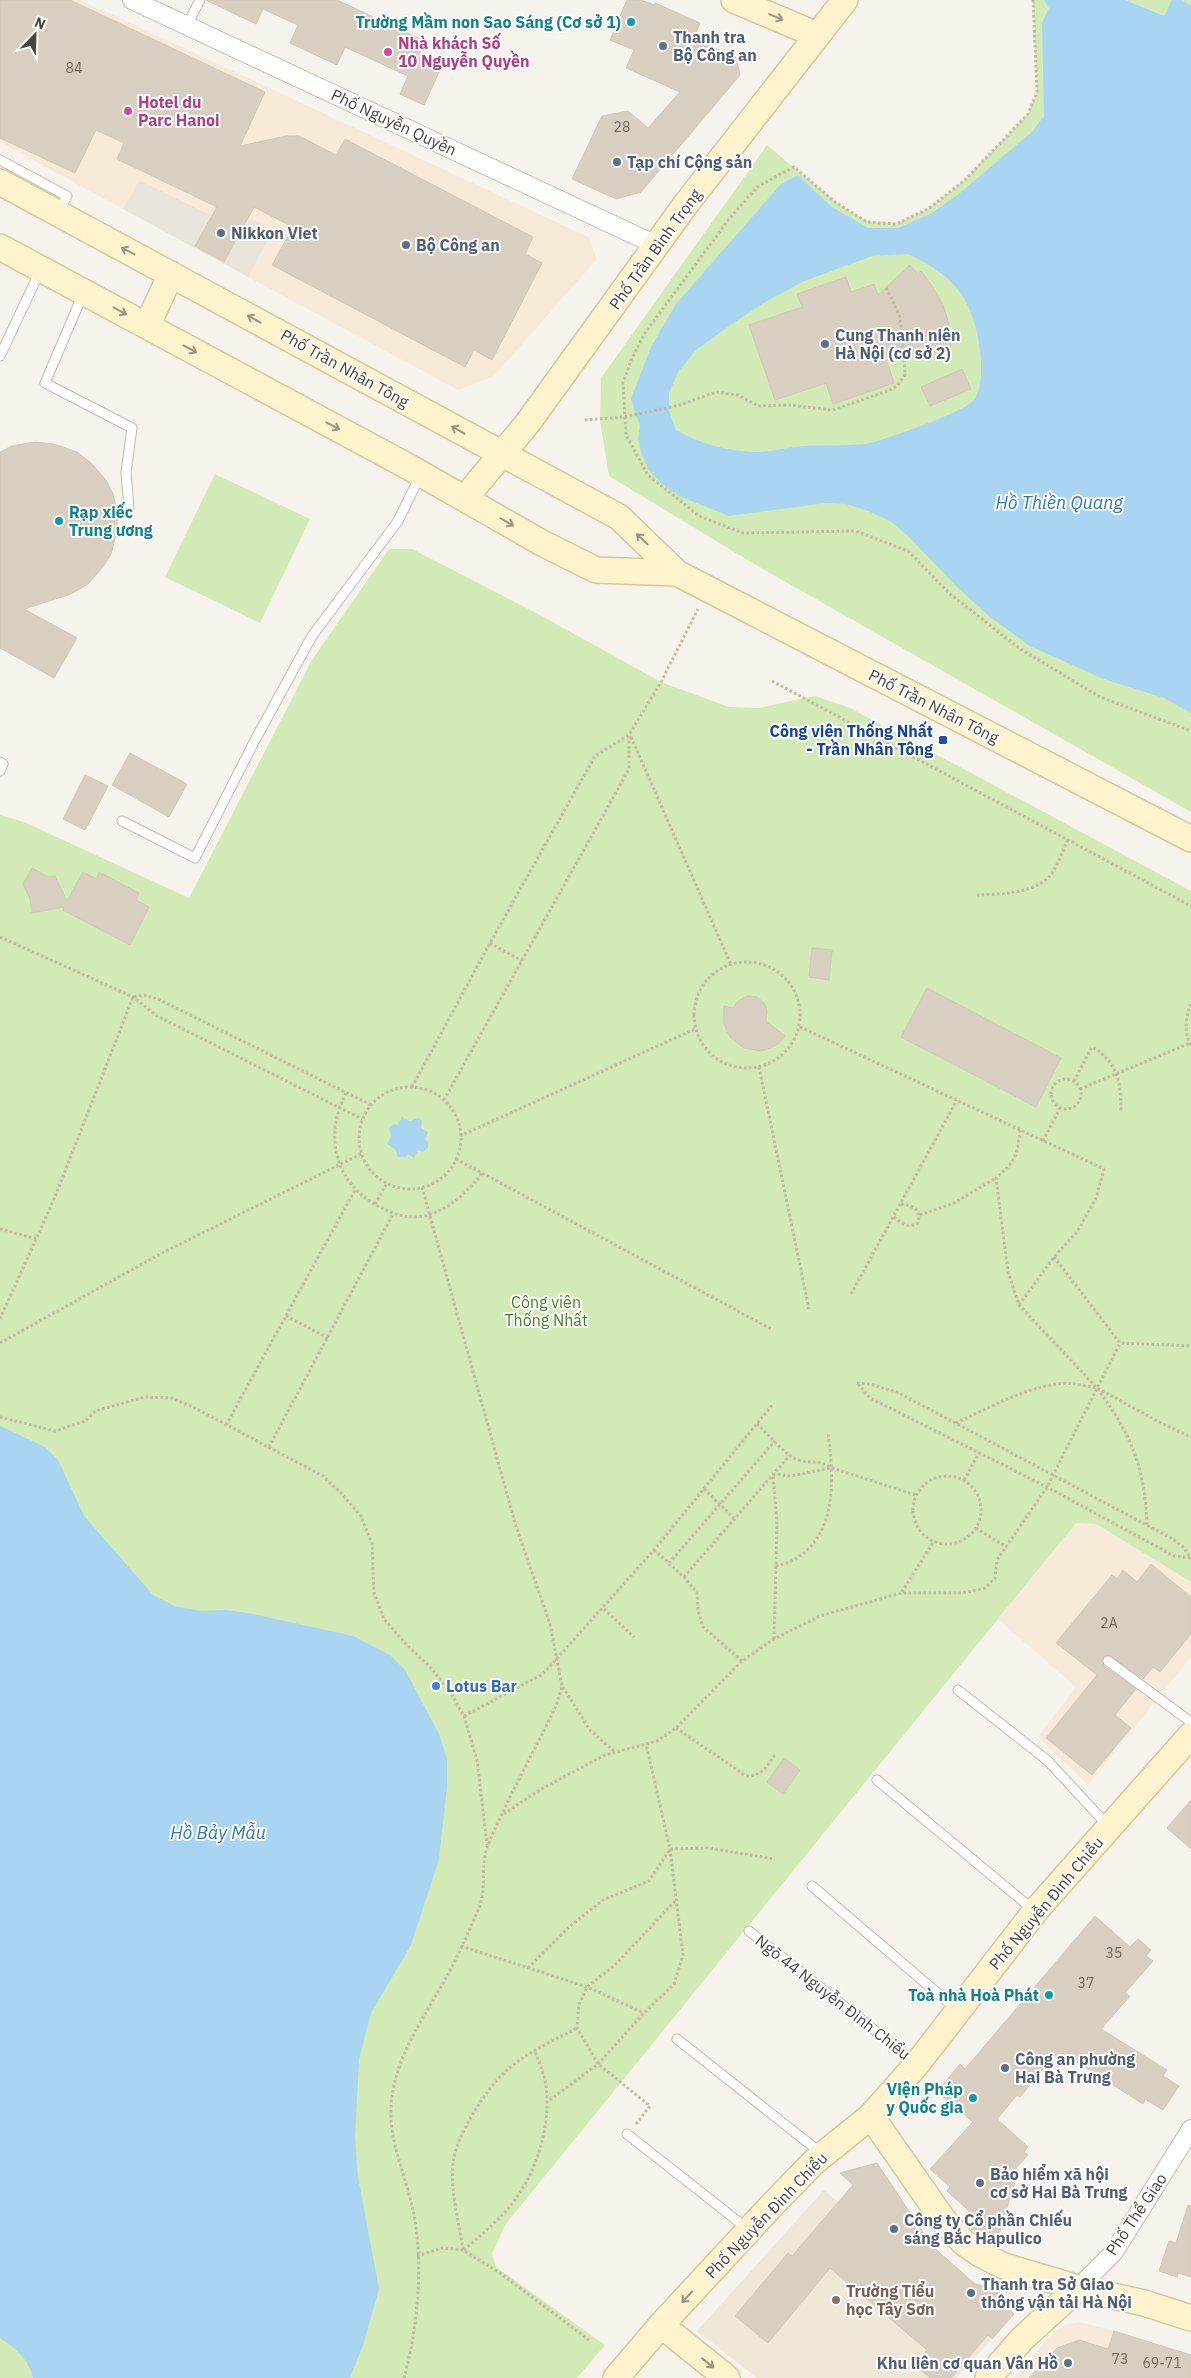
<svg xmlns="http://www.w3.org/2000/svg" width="1191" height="2378" viewBox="0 0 1191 2378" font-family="'IBM Plex Sans',sans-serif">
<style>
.residential{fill:#eae5da}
.commercial{fill:#f7ead8}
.education{fill:#efe8d6}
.green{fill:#d2eab5}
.water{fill:#a9d4f2;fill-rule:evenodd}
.building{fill:#d8cfc1;stroke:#d3c7b4}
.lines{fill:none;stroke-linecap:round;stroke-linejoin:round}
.lane-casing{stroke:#c2bbae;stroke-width:11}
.street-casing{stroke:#c2bbae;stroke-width:20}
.secondary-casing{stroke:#d6c79b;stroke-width:28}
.path{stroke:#c4b79f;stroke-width:3;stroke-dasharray:2.5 2.5;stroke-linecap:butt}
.lane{stroke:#fff;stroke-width:9}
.street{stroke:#fff;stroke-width:18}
.secondary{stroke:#fff3cd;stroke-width:25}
.oneway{stroke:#9c937c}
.culture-dot{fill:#0f9aa8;stroke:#fff;stroke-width:2}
.service-dot{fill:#5c6f8a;stroke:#fff;stroke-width:2}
.hotel-dot{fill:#d1479c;stroke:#fff;stroke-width:2}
.transit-dot{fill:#1a4fb4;stroke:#fff;stroke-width:2}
.shop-dot{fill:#3f7fe0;stroke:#fff;stroke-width:2}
.education-dot{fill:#8d6e63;stroke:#fff;stroke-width:2}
.labels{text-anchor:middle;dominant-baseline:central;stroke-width:4;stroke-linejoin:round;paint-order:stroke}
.number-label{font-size:14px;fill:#6e675b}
.culture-label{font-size:16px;font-weight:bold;fill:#0d838f;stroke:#fff;text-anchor:end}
.service-label{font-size:16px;font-weight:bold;fill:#4e5e75;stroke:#fff;text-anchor:start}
.hotel-label{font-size:16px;font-weight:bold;fill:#b23c85;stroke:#fff;text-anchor:start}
.street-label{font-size:16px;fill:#4b4439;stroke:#fff}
.transit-label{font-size:16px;font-weight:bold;fill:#164399;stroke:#fff;text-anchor:end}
.park-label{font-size:16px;fill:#4a7f2a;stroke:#fff}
.shop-label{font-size:16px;font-weight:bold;fill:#366cbe;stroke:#fff;text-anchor:start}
.education-label{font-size:16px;font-weight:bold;fill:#785e54;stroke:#fff;text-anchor:start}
.water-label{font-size:18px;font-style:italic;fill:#2e7ab2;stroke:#fff}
</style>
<rect width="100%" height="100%" fill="#f6f3ec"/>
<!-- residential -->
<path class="residential" d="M139 180 209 214 217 200 274 230 248 277 123 209Z"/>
<!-- commercial -->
<path class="commercial" d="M0 0H81L588 237 597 259 494 376 458 390 248 277 274 230 217 200 210 214 139 180 123 209 0 142Z
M1076 1523 1096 1524 1191 1582V1657L1088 1785 1038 1737 1076 1687 998 1619Z
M1079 2322 1114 2331 1099 2378H1013L1055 2331 1063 2325Z"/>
<!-- education -->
<path class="education" d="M824 2190 992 2339 956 2378H757L697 2331Z"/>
<!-- green -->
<path class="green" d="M1033 0H1191V812L749 561 609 476 600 420 601 378 767 145 835 202 867 221 896 224 928 209 965 180 1028 114 1037 92Z
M215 474 310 519 260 623 165 577Z
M389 549H412L540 615 661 682 729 707 759 708 815 696 850 708 1191 891V1582L1096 1524 1076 1523 505 2225 492 2254 496 2267 605 2345 577 2378H0V815L24 822 189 898 312 660Z"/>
<!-- water -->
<path class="water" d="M1044 0H1125L1164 16 1172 0H1182L1191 6V713L1164 698 1101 678 1030 646 990 617 958 588 907 535 890 521 866 510 846 504 826 503 729 516 679 496 661 483 649 470 642 455 638 439 640 426 631 399 651 347 676 304 781 184 798 175 832 207 868 228H898L932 213 960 193 1032 132 1044 116 1042 23 1049 8ZM908 254C947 273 967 289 977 333 981 351 985 384 974 400 967 411 880 442 865 444 845 446 825 445 805 446 787 447 769 453 752 452 724 450 700 444 676 430L669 411V393L678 372 695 351 729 326 765 302 802 282 872 256Z
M402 1117 410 1121 418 1118 422 1121 421 1128 428 1132 425 1139 428 1142V1148L423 1152 418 1150 414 1158 408 1154 405 1157H398L395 1149 387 1144 391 1137 389 1128 394 1124 398 1125Z
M0 1426 45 1447 58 1460 84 1516 153 1595 175 1606 201 1611 226 1610 248 1613 353 1636 390 1655 405 1670 439 1734 447 1759V1787L439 1859 411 1945 371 2013 359 2059 355 2138 358 2177 379 2289 363 2345 350 2378H33C30 2360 14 2347 0 2338Z"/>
<!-- building -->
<path class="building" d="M0 0H70L265 92 240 146 286 136H299L336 155 345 139 533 237 525 254 542 263 492 360 474 350 465 367 272 265 293 227 254 207 224 262 195 246 217 207 117 159 124 143 96 130 75 173 0 138Z
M206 0H337L425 41 418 57 441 68 424 105 400 94 408 76 345 47 337 65 290 43 298 25 263 9 256 24Z
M627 0H641L654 5 655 3 700 23 693 39 736 57 740 75 641 192 616 199 572 179 602 116 628 111 648 128 680 92 626 68 634 50 610 40Z
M910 265 918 274 921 271 933 287 943 305 949 324 951 358 885 356 894 383 833 404 826 383 775 400 749 325 802 307 797 294 846 277 851 292 874 284 878 295Z
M962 369 971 389 930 406 921 387Z
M35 442 54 444 77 452 91 463 106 480 113 494 117 511V531L111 554 103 567 88 584 71 594 24 609 77 638 54 678 0 648V452L12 446Z
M130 753 187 784 169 817 112 785Z
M85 775 108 786 85 830 63 819Z
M32 868 48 877 55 876 67 901 83 872 96 879 99 872 139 893 136 900 149 907 130 945 63 910 64 907 32 913 30 899 23 884Z
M812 948 832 950 829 980 809 977Z
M927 988 1061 1058 1036 1107 901 1037Z
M747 996 757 997 764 1003 767 1011 766 1021 785 1036 778 1044 770 1048 761 1051 744 1048 731 1038 727 1031 724 1023V1006L733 1008 738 1001Z
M1151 1564 1191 1597V1634L1160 1672 1153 1667 1143 1679 1111 1656 1106 1655 1103 1658 1104 1666 1136 1689 1115 1715 1131 1728 1092 1775 1046 1738 1097 1675 1056 1643 1112 1575 1117 1579 1123 1570 1137 1582Z
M784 1758 800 1770 783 1794 767 1782Z
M1191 1800V1849L1167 1828Z
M1095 1916 1130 1947 1138 1939 1151 1950 1146 1956 1153 1961 1125 1993 1130 1996 1101 2029 1167 2070 1163 2076 1179 2086 1163 2110 1145 2099 1143 2104 1063 2053 1059 2059 1054 2055 1020 2097 1017 2095 997 2119 1028 2147 1024 2152 1028 2155 1015 2169 1020 2174 1016 2179 998 2237 971 2229 975 2216 947 2191 950 2187 930 2169 973 2122 937 2092 960 2064 965 2069Z
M877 2163 932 2246 975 2284 995 2289 1005 2298 1001 2302 1014 2314 992 2339 988 2335 951 2378H930L915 2365 927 2350 830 2268 768 2343 735 2316 788 2253 792 2256 853 2185 840 2173Z
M1188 2205 1191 2206V2277L1178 2273 1177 2277 1159 2271 1169 2241 1176 2243Z
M1114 2331 1191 2355V2378H1029L1057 2348 1079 2340 1108 2349Z"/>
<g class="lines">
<defs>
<path id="lane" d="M187 25 200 0
M0 160 67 196 58 213
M83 294 45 383 132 428 126 472 129 509
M0 356 41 269
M0 762 3 764 0 771
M122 821 195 858 255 740 312 636 398 521 420 476
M1108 1661 1191 1722
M958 1690 1048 1761 1109 1827
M877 1780 1025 1903 1035 1908
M812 1886 956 2009
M749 1931 917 2064
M677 2039 821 2153
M627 2134 749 2230"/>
<path id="street" d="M132 0 656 245
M1078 2288 1114 2252 1191 2129"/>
<path id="secondary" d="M734 0 817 35
M0 182 619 517 677 573 1191 839
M0 247 409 467 542 543 596 570 677 573
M147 326 171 274
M465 498 527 424 686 204 845 0
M871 2116 944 2221 963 2242 980 2254 1004 2266 1078 2288 1144 2303 1191 2318
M661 2325 727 2378
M616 2378 661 2325 774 2203 814 2162 871 2116 917 2064 1037 1909 1191 1735
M988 2378 1022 2339 1078 2288"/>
</defs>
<!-- lane casing -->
<use href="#lane" class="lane-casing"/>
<!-- street casing -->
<use href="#street" class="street-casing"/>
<!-- secondary casing -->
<use href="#secondary" class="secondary-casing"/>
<!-- path -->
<path class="path" d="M1033 0 1037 92 1028 114 965 180 928 209 896 224 867 222 835 202 794 167 758 186 729 219 645 333 631 360 623 383 626 435 648 475 699 516 743 533 856 531 908 551 950 594 1019 648 1100 697 1191 731
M585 420 624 417 680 405 716 392 738 395 758 406 788 405 833 410 888 391 897 386 905 375 904 358 900 317 886 287
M772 681 1191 906
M631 737 731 965
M977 895C999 894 1031 894 1048 878 1057 869 1062 851 1068 840
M0 937 133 997 157 1016 362 1119
M490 943 522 961
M694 1015a53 53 0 1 1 106 0a53 53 0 1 1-106 0Z
M134 997 144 995 158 999 371 1105
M1191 1004C1185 1018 1184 1032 1191 1046
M800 1027 1104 1169 1096 1198 1077 1232 1054 1257 1019 1305
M759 1067 809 1309
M1051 1094a15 15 0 1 1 30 0a15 15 0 1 1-30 0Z
M1074 1081 1092 1047C1119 1062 1121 1085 1121 1113
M412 1087 490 943 595 756 629 735 661 682 698 609
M359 1138a51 51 0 1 1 102 0a51 51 0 1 1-102 0Z
M1080 1089 1190 1043
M346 1093C324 1136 334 1182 378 1206 390 1212 400 1217 414 1217 442 1217 467 1193 482 1173
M444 1100 629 769V735
M1020 1130C1017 1156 1016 1161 996 1178L1008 1272 1019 1305 1097 1388 1163 1424 1191 1437
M460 1136 695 1029
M1043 1141 1060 1108
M456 1159 773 1330
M375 1204 387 1183
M920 1215 954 1203 996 1178
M894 1217C902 1224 909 1229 918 1223 921 1209 914 1206 901 1204
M0 1229 37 1239
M1054 1257 1120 1343 1191 1346
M851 1294 957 1100
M286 1316 328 1338
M0 1319 55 1197 133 997
M0 1343 162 1253 361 1154
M857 1383 870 1384 897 1392 1173 1539 1183 1547 1191 1558
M858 1384 870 1398 1047 1487 1174 1556 1191 1558
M0 1417 55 1431 85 1421 95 1411 145 1397 172 1398 193 1407 323 1476 341 1493 361 1516 372 1544 374 1593 384 1619 404 1642 432 1669 452 1695 464 1716 477 1760 487 1845
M956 1423C987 1409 1018 1391 1051 1385 1066 1381 1082 1385 1097 1388 1131 1434 1145 1467 1147 1525
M757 1424C767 1433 786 1456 798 1460 812 1464 817 1459 832 1468L916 1495
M226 1425 355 1190
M269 1447 393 1214
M913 1510a34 34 0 1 1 68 0a34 34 0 1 1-68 0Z
M964 1480 979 1453
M704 1489 734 1518
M976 1528 1006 1547
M654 1550 684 1577 697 1593 698 1611 703 1627 742 1661
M669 1563 775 1441
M776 1566C783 1564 791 1562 797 1558 839 1531 833 1474 828 1432
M684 1577 790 1455
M902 1592 934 1541
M604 1609 634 1637
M774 1639 777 1524 773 1474 790 1476 832 1468
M563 1687 590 1730 615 1752
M464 1716 543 1674 654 1550 773 1404
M676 1728 746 1776C763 1776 767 1766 776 1753
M504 1814 541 1789 605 1755 657 1741 676 1728 742 1661 774 1639 820 1616 901 1593H963L985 1588 995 1578 997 1560 1047 1487 1120 1343
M461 1946 587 1987 644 2013
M528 1968 569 1927 603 1900 649 1881 670 1849 708 1848 775 1859
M546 2103 598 2064 644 2013 674 1984 683 1955 670 1849 646 1744
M636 2124 650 2106 598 2064 577 2028 579 2004 587 1987 614 1966 677 1899
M463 2250C459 2222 450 2191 453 2163 455 2138 486 2089 505 2072 525 2053 553 2041 577 2028
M464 2250C480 2236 497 2222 511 2205 537 2173 553 2121 545 2080 543 2070 538 2060 535 2051
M417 2256 442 2248 463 2250 500 2273 589 2340
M404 2378C418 2327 424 2262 413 2210 406 2176 389 2142 391 2107 394 2057 424 2018 447 1976 459 1954 469 1931 479 1908 487 1889 480 1864 488 1845 508 1797 534 1752 556 1706L562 1686 550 1624 515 1523 422 1187"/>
<!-- lane -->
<use href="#lane" class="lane"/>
<!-- street -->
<use href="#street" class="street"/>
<!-- secondary -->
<use href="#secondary" class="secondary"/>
</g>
<!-- one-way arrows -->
<defs><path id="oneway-shaft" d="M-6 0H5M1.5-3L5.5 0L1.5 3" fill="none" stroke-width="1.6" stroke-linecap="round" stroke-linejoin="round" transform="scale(1.25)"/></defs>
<g class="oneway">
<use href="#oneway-shaft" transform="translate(776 17) rotate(23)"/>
<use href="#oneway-shaft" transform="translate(128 251) rotate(-153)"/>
<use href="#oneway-shaft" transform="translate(120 311) rotate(28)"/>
<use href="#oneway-shaft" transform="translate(254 319) rotate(-151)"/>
<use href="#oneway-shaft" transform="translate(190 349) rotate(28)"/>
<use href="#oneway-shaft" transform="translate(333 426) rotate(28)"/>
<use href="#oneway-shaft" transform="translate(458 430) rotate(-151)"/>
<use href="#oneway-shaft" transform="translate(507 522) rotate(30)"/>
<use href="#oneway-shaft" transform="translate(642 539) rotate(-136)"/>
<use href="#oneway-shaft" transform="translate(687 2297) rotate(133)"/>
<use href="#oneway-shaft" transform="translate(708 2363) rotate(38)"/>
</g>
<!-- markers -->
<g class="culture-dot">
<circle cx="631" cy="22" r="5"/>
<circle cx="59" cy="521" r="5"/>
<circle cx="1049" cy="1995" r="5"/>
<circle cx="973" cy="2098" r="5"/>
</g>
<g class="service-dot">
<circle cx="663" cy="46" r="5"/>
<circle cx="617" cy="162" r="5"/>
<circle cx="221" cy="233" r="5"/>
<circle cx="406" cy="245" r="5"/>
<circle cx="825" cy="344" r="5"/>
<circle cx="1005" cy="2068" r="5"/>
<circle cx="980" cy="2183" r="5"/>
<circle cx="894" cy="2229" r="5"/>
<circle cx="971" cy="2293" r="5"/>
<circle cx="1068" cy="2363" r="5"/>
</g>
<g class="hotel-dot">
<circle cx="388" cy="52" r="5"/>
<circle cx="128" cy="111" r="5"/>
</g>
<rect class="transit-dot" x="938" y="735" width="10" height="10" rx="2.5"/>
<circle class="shop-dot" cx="436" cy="1686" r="5"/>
<circle class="education-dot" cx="836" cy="2300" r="5"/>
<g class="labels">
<!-- number labels -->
<g class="number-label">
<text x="74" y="68">84</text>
<text x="622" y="127">28</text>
<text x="1109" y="1623">2A</text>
<text x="1114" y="1953">35</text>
<text x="1086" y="1983">37</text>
<text x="1120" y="2359">73</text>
<text x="1162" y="2363">69-71</text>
</g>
<!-- culture labels -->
<g class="culture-label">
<text x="621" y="22">Trường Mầm non Sao Sáng (Cơ sở 1)</text>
<text x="69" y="512" text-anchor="start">Rạp xiếc<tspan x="69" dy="18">Trung ương</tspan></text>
<text x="1039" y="1995">Toà nhà Hoà Phát</text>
<text x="963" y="2089">Viện Pháp<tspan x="963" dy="18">y Quốc gia</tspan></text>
</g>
<!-- service labels -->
<g class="service-label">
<text x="673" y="37">Thanh tra<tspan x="673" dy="18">Bộ Công an</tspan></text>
<text x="627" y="162">Tạp chí Cộng sản</text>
<text x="231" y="233">Nikkon Viet</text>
<text x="416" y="245">Bộ Công an</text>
<text x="835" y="335">Cung Thanh niên<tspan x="835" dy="18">Hà Nội (cơ sở 2)</tspan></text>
<text x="1015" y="2059">Công an phường<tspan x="1015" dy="18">Hai Bà Trưng</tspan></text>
<text x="990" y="2174">Bảo hiểm xã hội<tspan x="990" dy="18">cơ sở Hai Bà Trưng</tspan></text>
<text x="904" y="2220">Công ty Cổ phần Chiếu<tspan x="904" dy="18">sáng Bắc Hapulico</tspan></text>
<text x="981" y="2284">Thanh tra Sở Giao<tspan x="981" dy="18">thông vận tải Hà Nội</tspan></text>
<text x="1058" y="2363" text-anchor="end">Khu liên cơ quan Vân Hồ</text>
</g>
<!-- hotel labels -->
<g class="hotel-label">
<text x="398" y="43">Nhà khách Số<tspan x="398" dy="18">10 Nguyễn Quyền</tspan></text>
<text x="138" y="102">Hotel du<tspan x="138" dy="18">Parc Hanoi</tspan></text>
</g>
<!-- street labels -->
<g class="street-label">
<text transform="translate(394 122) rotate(25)">Phố Nguyễn Quyền</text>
<text transform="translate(655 249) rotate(-54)">Phố Trần Bình Trọng</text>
<text transform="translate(345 368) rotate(29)">Phố Trần Nhân Tông</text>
<text transform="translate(934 706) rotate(27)">Phố Trần Nhân Tông</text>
<text transform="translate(1046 1903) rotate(-50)">Phố Nguyễn Đình Chiểu</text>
<text transform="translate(833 1997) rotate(38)">Ngõ 44 Nguyễn Đình Chiểu</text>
<text transform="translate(1136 2214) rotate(-56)">Phố Thể Giao</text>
<text transform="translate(766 2215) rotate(-46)">Phố Nguyễn Đình Chiểu</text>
</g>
<!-- transit labels -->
<g class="transit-label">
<text x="933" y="731">Công viên Thống Nhất<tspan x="933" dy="18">- Trần Nhân Tông</tspan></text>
</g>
<!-- park labels -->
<g class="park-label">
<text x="546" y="1302">Công viên<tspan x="546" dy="18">Thống Nhất</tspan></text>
</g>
<!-- shop labels -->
<g class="shop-label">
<text x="446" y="1686">Lotus Bar</text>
</g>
<!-- education labels -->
<g class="education-label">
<text x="846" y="2291">Trường Tiểu<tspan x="846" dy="18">học Tây Sơn</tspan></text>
</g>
<!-- water labels -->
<g class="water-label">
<text x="1059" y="502">Hồ Thiền Quang</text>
<text x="218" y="1832">Hồ Bảy Mẫu</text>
</g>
</g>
<!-- north arrow -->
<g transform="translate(35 35) rotate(23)" stroke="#ffffff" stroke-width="4" paint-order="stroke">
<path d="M0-4L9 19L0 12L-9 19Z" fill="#4b4439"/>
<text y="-8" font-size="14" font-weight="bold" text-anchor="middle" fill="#4b4439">N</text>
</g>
</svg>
